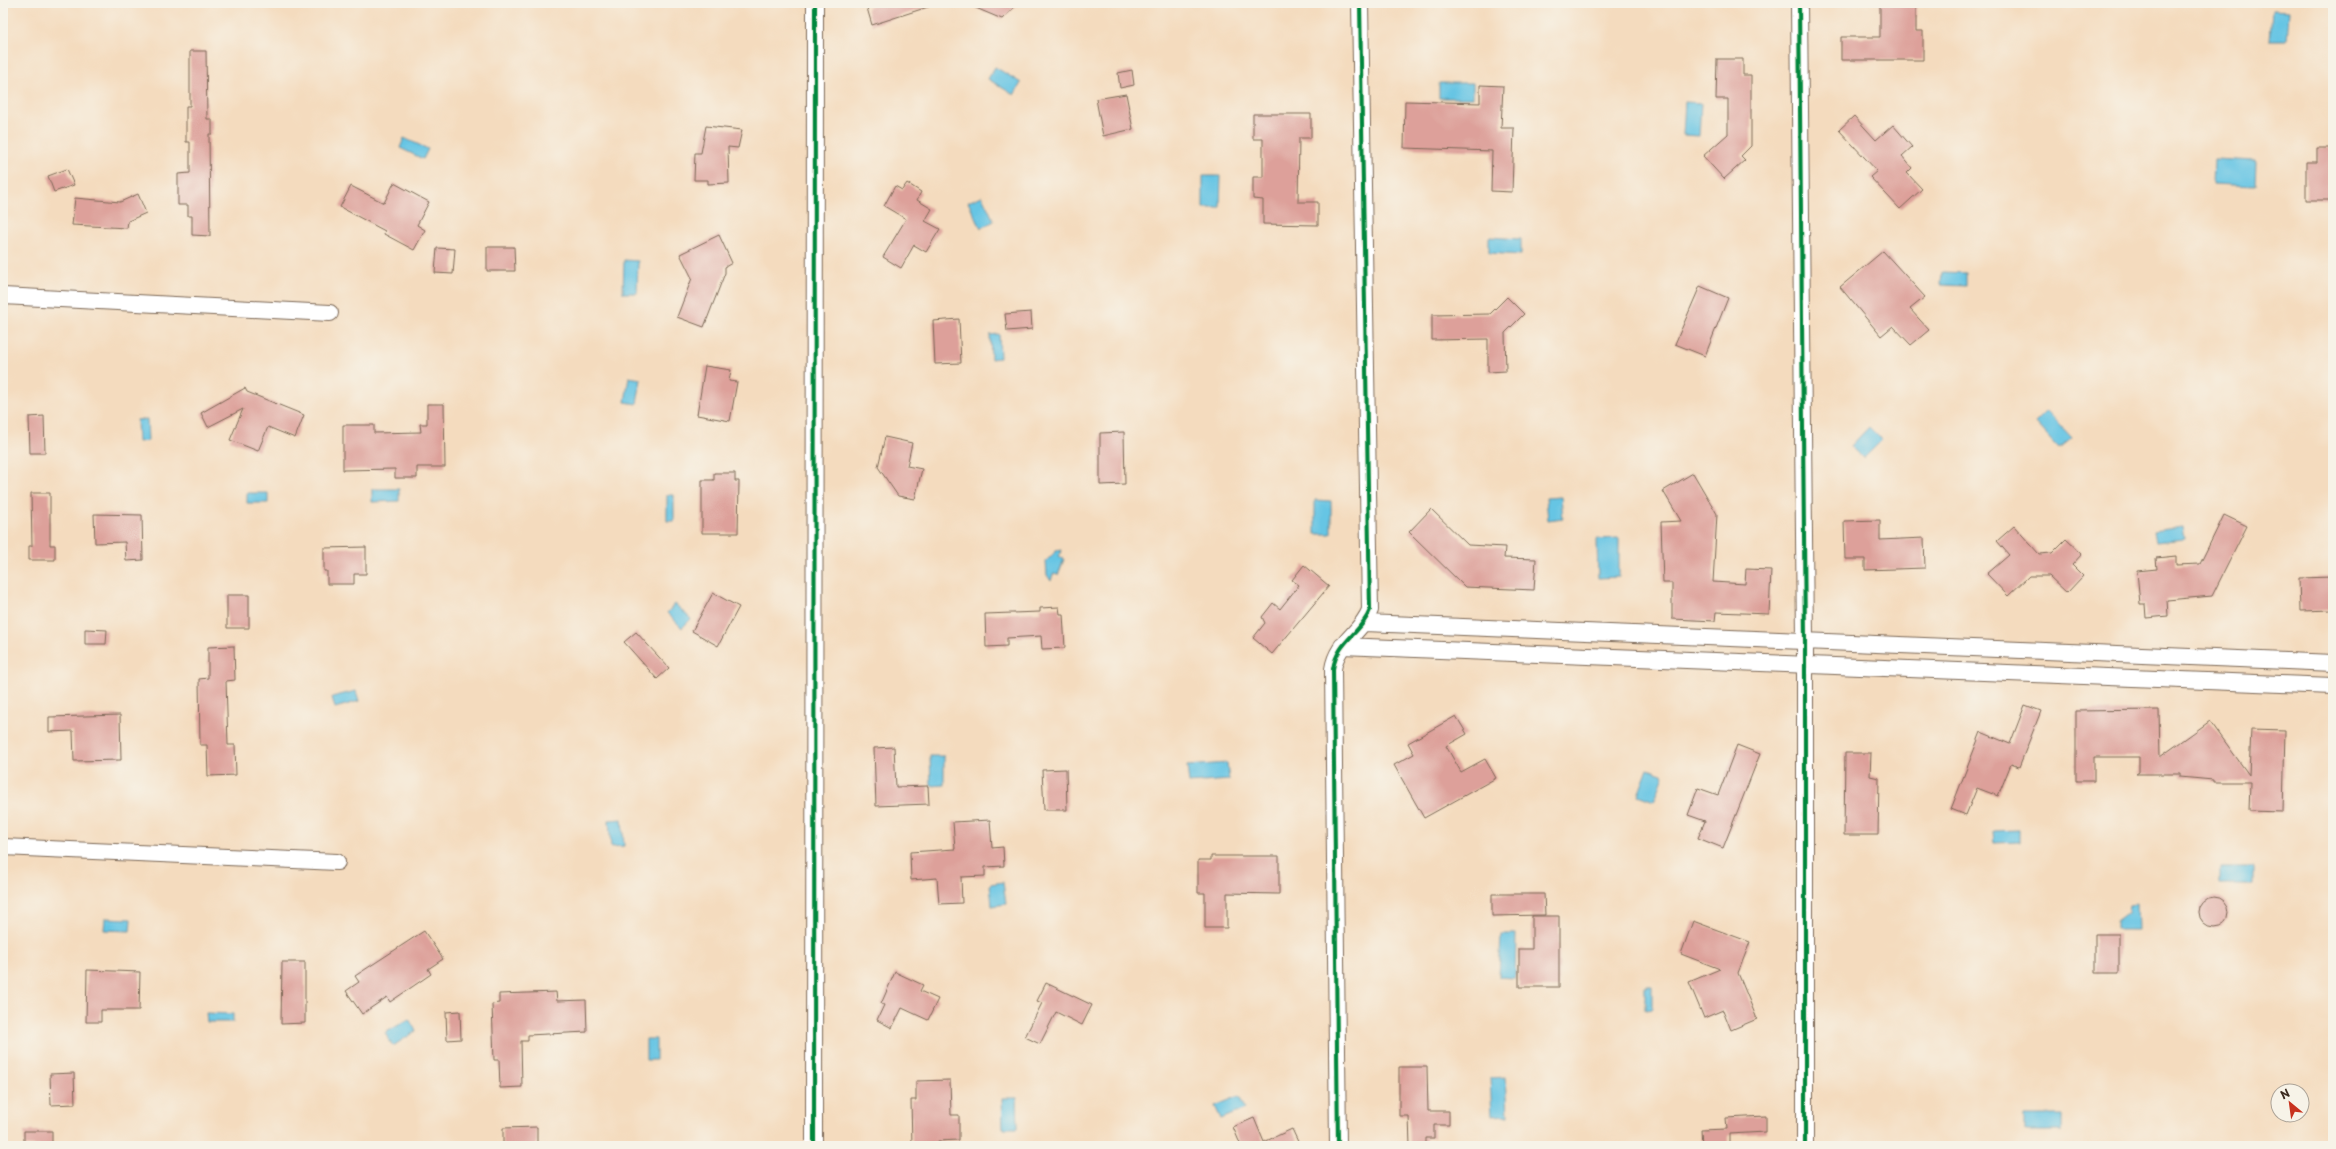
<svg xmlns="http://www.w3.org/2000/svg" width="2336" height="1149" viewBox="0 0 2336 1149" font-family="'Playpen Sans',sans-serif">
<style>
.water{fill:#66c5e4;stroke:#507881}
.building{fill:#dda09a}
.lines{fill:none;stroke-linecap:round;stroke-linejoin:round}
.minor-casing{stroke:#7c6856;stroke-width:18}
.minor{stroke:#fff;stroke-width:16}
.cycleway-casing{stroke:#f7f3e8;stroke-width:6}
.cycleway{stroke:#00873e;stroke-width:4}
</style>
<rect width="100%" height="100%" fill="#f7f3e8"/>
<filter id="ink" filterUnits="userSpaceOnUse"><feTurbulence type="fractalNoise" baseFrequency=".025" numOctaves="2"/><feDisplacementMap in="SourceGraphic" scale="8" xChannelSelector="R" yChannelSelector="G"/><feConvolveMatrix kernelMatrix="1 2 1 2 8 2 1 2 1" color-interpolation-filters="sRGB"/></filter>
<filter id="wash" filterUnits="userSpaceOnUse"><feTurbulence type="fractalNoise" baseFrequency=".012" numOctaves="4" result="noise"/><feDisplacementMap in="SourceGraphic" scale="16" xChannelSelector="R" yChannelSelector="G"/><feGaussianBlur stdDeviation="0.9" result="paint"/><feColorMatrix in="noise" values="0 0 0 0 0 0 0 0 0 0 0 0 0 0 0 0 0 1.4 0 .05"/><feComposite in="paint" operator="in"/></filter>
<g filter="url(#wash)">
<rect width="100%" height="100%" fill="#f4dbbe"/>
<!-- water -->
<path class="water" d="M2272 10 2289 11 2287 41H2270Z
M995 67 1021 83 1014 95 988 79Z
M1439 83H1473V98H1439Z
M1685 102 1701 103 1699 136 1683 135Z
M404 138 428 149 423 159 400 148Z
M2214 159 2256 161 2255 186 2213 184Z
M1203 176H1221L1220 208H1203Z
M982 196 994 221 981 228 968 202Z
M1489 237 1521 239V255L1489 253Z
M624 260 638 261 637 293H623Z
M1942 272 1966 273V286L1941 285Z
M999 334 1000 358 991 359 990 335Z
M629 377 641 379 637 404 625 402Z
M2047 411 2072 438 2059 449 2035 423Z
M147 419 148 441 138 442 137 420Z
M1869 427 1882 440 1864 458 1851 446Z
M372 489H399V501L372 502Z
M247 493H268V503H247Z
M667 495H674V521H667Z
M1561 497 1563 518 1548 520 1546 498Z
M1315 500 1331 501V534H1315Z
M2183 527 2185 539 2155 542 2153 531Z
M1619 538V577L1598 578 1597 539Z
M1061 550 1059 557 1064 559 1058 575 1053 574 1051 581 1047 575 1046 561 1056 551Z
M675 604 691 619 682 628 667 613Z
M356 691 359 701 335 708 332 697Z
M930 756H944V785L931 786Z
M1227 763 1229 780 1189 783 1187 766Z
M1648 769 1664 775 1654 801 1638 795Z
M622 819 624 846 611 847 609 820Z
M2019 830V842L1994 843 1993 831Z
M2220 868H2253V884H2220Z
M1003 882 1006 904 992 906 990 884Z
M2137 904 2138 929H2116V921L2128 912 2129 905Z
M105 918 131 919 130 931 104 930Z
M1501 934H1516L1515 978 1499 977Z
M1645 986H1652V1009L1645 1010Z
M206 1013 233 1014V1022H207Z
M409 1019 416 1031 393 1046 385 1033Z
M646 1039H656V1060H646Z
M1506 1077 1508 1115 1492 1116 1490 1078Z
M1239 1096 1245 1109 1221 1119 1215 1106Z
M1002 1098H1017L1018 1128H1003Z
M2025 1115H2062V1131H2025Z"/>
<g id="blocks">
<!-- building -->
<path class="building" d="M883 3H930L931 6 872 25 867 8Z
M964 3H1019L1002 19Z
M1880 3H1916V31H1923V60H1841V37H1880Z
M190 51H206L207 119H212V134H209L210 236 192 235V216H188V205H178V174L190 173V142H186V106H190Z
M1717 59H1743V75H1751V146L1741 156 1745 160 1724 179 1703 156 1728 134V99H1716Z
M1132 70 1134 85 1120 88 1118 73Z
M1480 85 1503 86 1501 128H1514L1512 192 1491 191 1492 151 1404 148 1405 101 1480 103Z
M1126 94 1133 129 1103 136 1096 99Z
M1253 114H1311V138H1299L1298 202H1318V225L1263 224V200L1253 199V177H1263V139H1253Z
M1854 116 1876 140 1893 125 1912 147 1902 156 1912 168 1907 173 1922 189 1900 209 1870 177 1877 171 1839 130Z
M706 126 742 130 738 148 728 147 729 183 708 184V180H694L695 153H701Z
M2317 148H2333V200H2306V162H2317Z
M67 169 74 185 54 192 48 176Z
M394 183 429 202 417 225 425 230 414 250 384 234 385 231 340 207 351 186 384 203Z
M907 183 921 192 917 200 932 209 925 221 940 229 926 252 914 245 901 268 883 257 906 219 884 206 895 186 902 190Z
M138 194 146 213 128 221 127 228 72 225 75 198 120 202Z
M719 235 732 263 725 267V273L704 327 677 317 692 278 680 254Z
M487 247H514L515 271H487Z
M437 248 455 249 453 274 435 273Z
M1883 251 1925 297 1910 309 1929 330 1911 345 1893 326 1881 336 1840 287Z
M1700 286 1728 298 1705 356 1675 344Z
M1507 297 1524 314 1505 333 1506 371 1488 372V339L1432 340V315L1490 314Z
M1031 312 1032 329 1007 331 1005 314Z
M959 319 961 363 935 364 933 321Z
M705 366 731 370 729 381 737 382 730 421 697 415Z
M245 388 247 392 304 415 295 438 268 427 258 451 230 440 243 409 208 427 201 413Z
M427 404H444L445 467H417V478H395V469L343 470V425H374V433L421 432 420 424H427Z
M44 416 45 453H30L29 417Z
M1124 432 1125 484 1100 485V433Z
M885 437 912 443 907 466 922 469 915 499 898 496 878 467Z
M714 473H735V481H739L738 533H702V480H714Z
M1693 473 1717 514 1713 582 1745 584 1746 569 1771 570 1769 614 1716 612 1715 621 1672 619V583H1663L1661 522 1681 521 1663 491Z
M31 493H50V545H55V560H29V546H32Z
M1431 509 1468 545 1505 547 1504 558 1536 559 1534 590 1465 587 1409 532Z
M94 514 142 515 143 560 126 561 125 542 95 543Z
M2224 515 2247 526 2212 596 2167 600 2168 616 2146 618 2145 604H2140L2137 571 2157 569 2156 558 2176 556V565L2200 564Z
M1880 520V540L1924 538 1925 568 1865 570V559H1845L1844 521Z
M2014 526 2039 554 2052 553 2066 539 2082 554 2072 565 2083 576 2067 593 2049 576H2029L2008 596 1987 574 2009 555 1997 541Z
M366 547V574H354V584H327V571H324V548Z
M1304 565 1329 586 1272 654 1253 638 1265 623 1262 617 1273 603 1280 609 1299 585 1292 580Z
M2333 577V610L2300 611 2299 578Z
M713 593 739 607 718 646 692 631Z
M227 595H249V628H227Z
M1059 607 1060 614H1063L1065 648 1042 649 1041 636 1007 638V646L986 647 985 614 1040 612V608Z
M85 629 107 630 106 644H85Z
M636 632 669 668 657 679 624 642Z
M234 646 235 680 226 681 228 745H235L236 775 208 776 207 745H200L199 679 208 678V647Z
M2025 705 2041 711 2019 767 2011 764 1998 796 1977 788 1966 815 1951 809 1981 732 2010 744Z
M2159 710 2160 757 2210 721 2249 775 2251 729 2285 730 2283 812 2249 811 2250 782H2213V780L2180 777V774H2136L2139 772V757H2094V781H2076V711Z
M120 715 121 760 74 761 73 731 49 732V717Z
M1456 716 1467 734 1446 746 1461 772 1485 759 1496 778 1424 818 1394 765 1414 754 1408 743Z
M1737 745 1760 754 1723 848 1698 838 1705 821 1688 815 1698 788 1718 795Z
M894 747 896 787 928 786 929 804 876 806 874 748Z
M1845 753H1871L1870 776 1879 778 1878 835H1844Z
M1066 769 1067 810H1044L1042 770Z
M990 820 992 848 1003 847 1004 866 985 867V876L961 877 962 903 939 904 937 878 911 880 910 852 955 849 953 822Z
M1211 856H1279V894L1227 893V928H1205V893H1198V860H1211Z
M1492 894H1544L1545 915 1492 916Z
M2199 912a15 15 0 1 1 30 0a15 15 0 1 1-30 0Z
M1532 916H1559V987H1519V949H1532Z
M1693 921 1750 942 1738 973 1757 1019 1731 1030 1723 1010 1704 1018 1689 982 1720 969 1681 954Z
M424 931 443 959 428 969 431 974 390 1002 387 997 362 1014 346 991 359 982 355 976Z
M2095 934H2119V973H2095Z
M282 962H305V1023L281 1024Z
M87 970 140 972 139 1010H101V1022H86Z
M895 972 923 985 920 991 938 999 928 1020 902 1008 892 1028 877 1020 884 1005 881 1004Z
M1046 983 1092 1005 1082 1025 1056 1012 1040 1044 1025 1037 1042 1003 1037 1001Z
M556 992 557 1001 586 1000 587 1032 528 1035V1041H521L522 1087 500 1088 499 1060H494L492 1004 499 1003V994Z
M460 1011 461 1039 447 1040 446 1012Z
M1399 1067H1427L1428 1111H1449V1125H1434V1138H1426V1146H1410L1409 1116H1399Z
M74 1073 75 1104 51 1105 50 1074Z
M950 1080 951 1115H959V1140L938 1141V1146H912L911 1100H916V1081Z
M1766 1116V1132L1729 1134V1146H1702L1701 1130 1727 1129 1726 1118Z
M1254 1118 1264 1142 1292 1129 1300 1146H1241L1233 1127Z
M537 1127V1146H503V1128Z
M24 1131H52V1146H24Z"/>
</g>
</g>
<g filter="url(#ink)">
<use href="#blocks" fill-opacity="0" stroke="#7c6856" stroke-width="1"/>
<g class="lines">
<defs>
<path id="minor" d="M1799 3 1805 641V1146
M3 296 330 313
M1365 623 2333 663
M1342 646 2333 686
M3 847 337 862
M814 1146 815 3
M1338 1146 1333 669C1337 641 1361 634 1370 610L1360 3"/>
</defs>
<!-- minor casing -->
<use href="#minor" class="minor-casing"/>
<!-- minor -->
<use href="#minor" class="minor"/>
<defs>
<path id="cycleway" d="M1799 3 1805 641V1146
M814 1146 815 3
M1338 1146 1333 669C1337 641 1361 634 1370 610L1360 3"/>
</defs>
<!-- cycleway casing -->
<use href="#cycleway" class="cycleway-casing"/>
<!-- cycleway -->
<use href="#cycleway" class="cycleway"/>
</g>
</g>
<!-- margin -->
<rect width="2336" height="1149" fill="none" stroke="#f7f3e8" stroke-width="16"/>
<!-- north arrow -->
<g transform="translate(2290 1103) rotate(331)"><circle r="19" fill="#f7f3e8" stroke="#aca397"/>
<path d="M0-3L7 15L0 10L-7 15Z" fill="#c8321e"/>
<text y="-6" font-size="11" font-weight="bold" text-anchor="middle" fill="#3b2a1e">N</text>
</g>
</svg>
